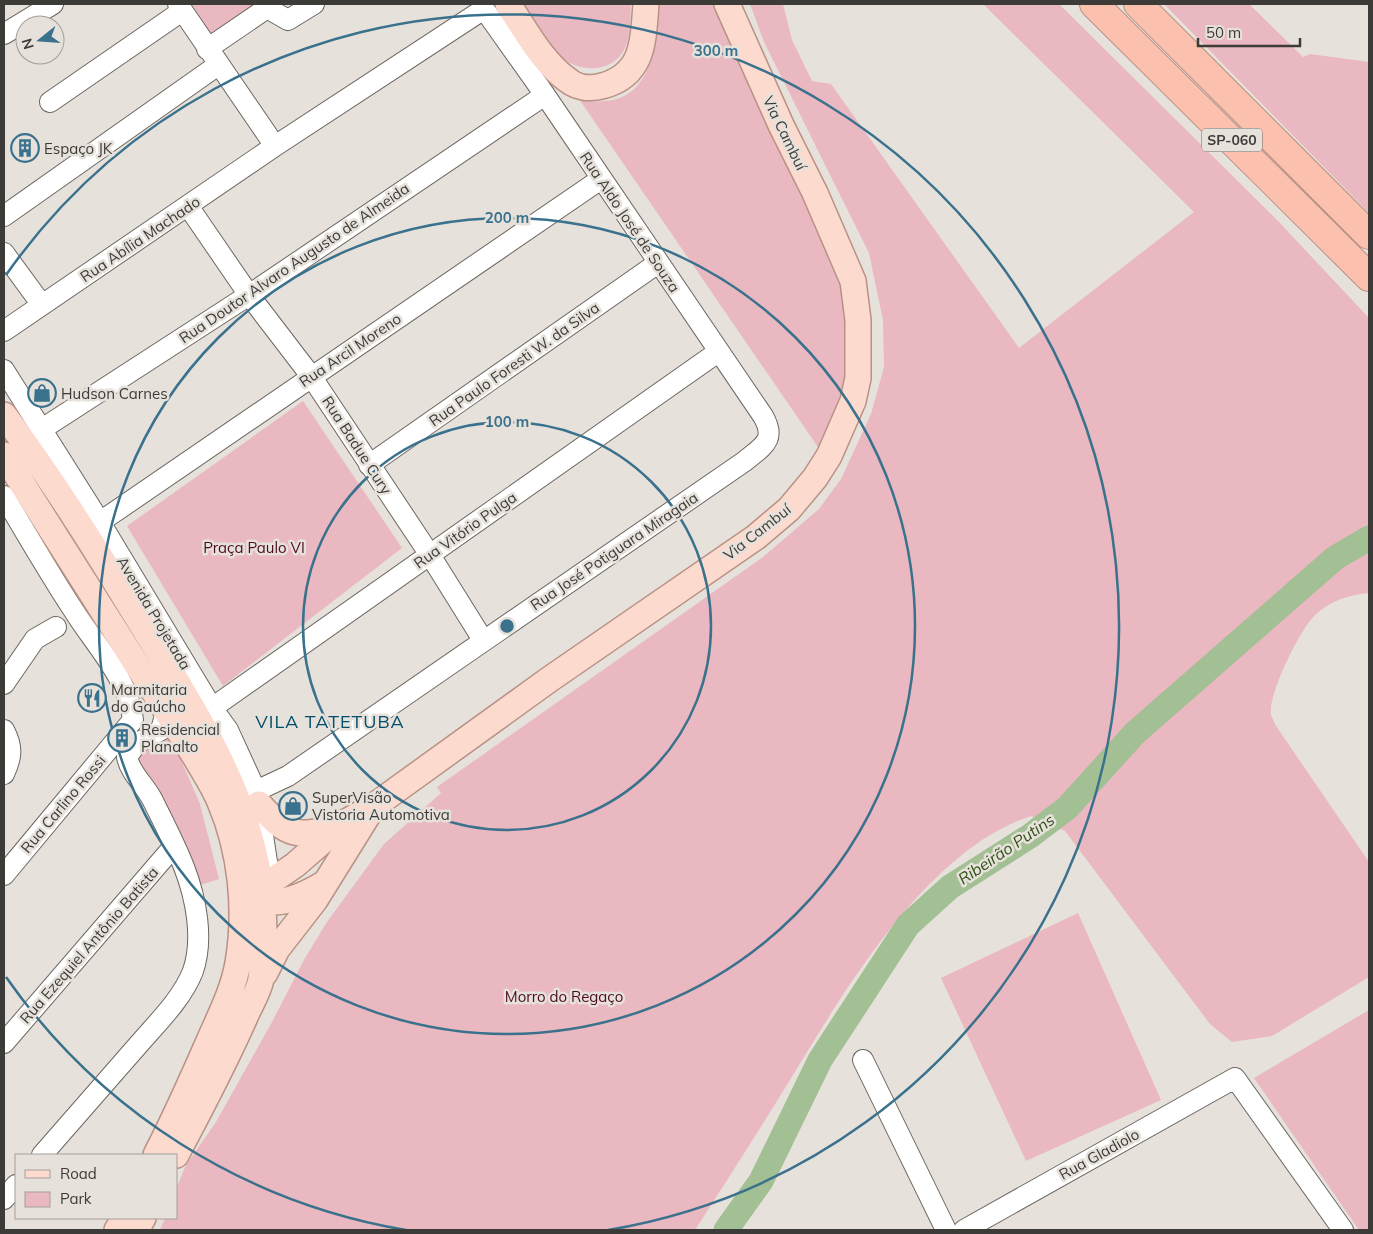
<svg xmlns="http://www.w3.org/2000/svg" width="1373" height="1234" viewBox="0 0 1373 1234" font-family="Mulish,sans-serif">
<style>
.green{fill:#e9b8c0}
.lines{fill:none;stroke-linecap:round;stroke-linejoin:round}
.river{stroke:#a3bf94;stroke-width:25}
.minor-casing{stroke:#6c6761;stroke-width:22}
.major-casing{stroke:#b89285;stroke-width:28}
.highway-casing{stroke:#b89285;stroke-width:30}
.minor{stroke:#fff;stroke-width:20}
.major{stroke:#fddace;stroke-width:25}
.highway{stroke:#fbc1ae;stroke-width:28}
.ring{fill:none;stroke:#3a718c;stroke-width:2.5}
.labels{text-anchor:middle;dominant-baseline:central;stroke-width:5;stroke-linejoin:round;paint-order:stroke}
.shield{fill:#e7e1db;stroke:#706d69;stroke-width:1}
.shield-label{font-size:14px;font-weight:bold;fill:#3d3b38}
.street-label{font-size:15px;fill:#3d3b38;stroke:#e7e1db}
.poi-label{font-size:15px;fill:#3d3b38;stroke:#e7e1db;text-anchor:start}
.park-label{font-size:15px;fill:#4e0b21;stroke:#e7e1db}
.water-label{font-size:16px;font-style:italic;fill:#2d5114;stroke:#e7e1db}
.quarter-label{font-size:18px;letter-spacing:1px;fill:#024f6b;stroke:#e7e1db}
.centre{fill:#3a718c;stroke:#e7e1db;stroke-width:2.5}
.ring-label{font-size:15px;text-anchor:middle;font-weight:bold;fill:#3a718c;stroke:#e7e1db;stroke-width:5;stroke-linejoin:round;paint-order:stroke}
</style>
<rect width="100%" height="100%" fill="#e7e1db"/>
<!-- green -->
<path class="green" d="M192 4H257L212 35Z
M521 4H631C630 17 631 34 626 46 615 73 581 74 561 57 546 45 532 20 521 4Z
M658 4H723L847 281 851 376 820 450 579 99C591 102 601 102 613 100 654 91 657 38 658 4Z
M750 4H783L792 40 812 81 831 84 1019 348 1194 212 983 4H1059L1278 221 1369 318V593C1351 594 1330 601 1316 614 1300 629 1268 694 1271 715 1272 718 1275 723 1276 726L1369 862V977L1272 1036 1232 1042 1210 1024 1065 831 1031 816C925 851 844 992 788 1083 758 1132 726 1182 695 1230H160L165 1218H176V1189L186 1165 216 1122 272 1022 305 958 327 922 384 844 441 793 437 787 763 557 819 509 841 479 871 414 884 367 883 320 869 253 764 42Z
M1164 4H1249L1303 57 1310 54 1369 62V213Z
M303 401 402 548 223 686 127 526Z
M171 737 200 804 219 879 191 888 128 765 142 748Z
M1078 913 1161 1100 1026 1161 941 978Z
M1369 1010V1230H1359L1254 1078Z"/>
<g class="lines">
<!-- river -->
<path class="river" d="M726 1230 761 1181 820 1060 908 925 950 887 1030 836 1067 808 1135 733 1335 558 1369 538"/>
<defs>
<path id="minor" d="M178 4 275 146
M4 34 53 4
M207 49 267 8 288 20 314 4
M50 102 182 11
M188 206 249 295 311 376 430 555 483 640
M4 216 218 65
M4 253 42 305
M4 331 275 146 484 9
M4 370 100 522 212 708 228 730 256 791 268 868
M42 429 249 295 545 95
M369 465 658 263
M4 496C27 535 49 573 74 611 95 645 129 679 133 720L4 875
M100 522 601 179
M4 684 35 639 56 627
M212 708 718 352
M4 730C13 747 12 757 4 774
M136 744 161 730 166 712 173 704
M256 791 288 776 745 461C763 446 777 440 763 416L545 95 484 9 482 4
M4 1043 174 846
M863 1060 946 1230
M42 1155C74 1118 107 1081 139 1044 158 1022 182 999 193 971 204 939 196 898 184 867 175 844 163 821 152 799 144 784 130 773 127 757L136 744 123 732
M4 1199 16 1185
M964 1230 1235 1078 1343 1230"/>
<path id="major" d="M508 4C526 31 542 62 569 81 578 88 591 89 602 86 644 75 643 41 646 4
M4 415C52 479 95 548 137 617 207 731 280 837 261 979 259 991 250 1005 245 1017 224 1064 200 1110 176 1155
M4 455 196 758C204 772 214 787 220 802 241 851 247 910 238 963 233 991 220 1016 209 1041 192 1080 175 1118 156 1155
M259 804C288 837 297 838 339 826
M250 892C271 913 304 896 325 883
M243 918 248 904 257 891 295 865 341 825 374 806 550 679 756 537 789 509 815 478 829 456 853 401 858 378V320L853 281 815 193 781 125 727 4
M265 973 277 949 315 900 371 810
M117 1230 124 1218
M136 1230 143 1218"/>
<path id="highway" d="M1094 4 1369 277
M1138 4 1369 235"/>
</defs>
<!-- minor casing -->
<use href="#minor" class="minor-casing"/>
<!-- major casing -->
<use href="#major" class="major-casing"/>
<!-- highway casing -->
<use href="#highway" class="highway-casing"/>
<!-- minor -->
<use href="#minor" class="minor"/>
<!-- major -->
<use href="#major" class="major"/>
<!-- highway -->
<use href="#highway" class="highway"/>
</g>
<!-- distance rings -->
<g class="ring">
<circle cx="507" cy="626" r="204"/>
<circle cx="507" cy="626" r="408"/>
<path d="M406 1230A612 612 0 0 1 6 977M6 275A612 612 0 1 1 608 1230"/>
</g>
<!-- icons -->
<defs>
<symbol id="building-ring" viewBox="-11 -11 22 22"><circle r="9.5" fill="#e7e1db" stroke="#3a718c" stroke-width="1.5"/><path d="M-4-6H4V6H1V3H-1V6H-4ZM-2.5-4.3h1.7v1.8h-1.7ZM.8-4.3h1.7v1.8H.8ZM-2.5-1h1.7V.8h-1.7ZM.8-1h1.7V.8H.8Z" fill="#3a718c"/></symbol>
<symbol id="shop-ring" viewBox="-11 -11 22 22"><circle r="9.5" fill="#e7e1db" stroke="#3a718c" stroke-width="1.5"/><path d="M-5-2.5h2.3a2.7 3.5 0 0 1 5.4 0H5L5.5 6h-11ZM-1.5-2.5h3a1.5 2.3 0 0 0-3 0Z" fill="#3a718c"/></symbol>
<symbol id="restaurant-ring" viewBox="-11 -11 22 22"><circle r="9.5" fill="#e7e1db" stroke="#3a718c" stroke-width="1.5"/><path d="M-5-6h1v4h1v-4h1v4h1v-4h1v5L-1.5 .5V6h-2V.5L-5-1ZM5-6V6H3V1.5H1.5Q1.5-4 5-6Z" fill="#3a718c"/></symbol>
</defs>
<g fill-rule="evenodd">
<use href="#building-ring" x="9" y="132" width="32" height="32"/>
<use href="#shop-ring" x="26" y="377" width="32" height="32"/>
<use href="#restaurant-ring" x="76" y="682" width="32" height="32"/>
<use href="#building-ring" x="106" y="722" width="32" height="32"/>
<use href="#shop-ring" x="277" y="790" width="32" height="32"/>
</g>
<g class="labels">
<!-- shield labels -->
<rect class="shield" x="1202" y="128.5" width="60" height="23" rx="4"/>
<g class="shield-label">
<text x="1232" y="140">SP-060</text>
</g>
<!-- street labels -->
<g class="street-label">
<text transform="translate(785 133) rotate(64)">Via Cambuí</text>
<text transform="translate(630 222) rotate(56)">Rua Aldo José de Souza</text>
<text transform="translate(140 239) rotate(-34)">Rua Abília Machado</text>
<text transform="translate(294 263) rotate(-34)">Rua Doutor Alvaro Augusto de Almeida</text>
<text transform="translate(350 350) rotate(-34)">Rua Arcil Moreno</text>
<text transform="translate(514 364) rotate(-35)">Rua Paulo Foresti W. da Silva</text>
<text transform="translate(357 445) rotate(57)">Rua Badue Cury</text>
<text transform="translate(465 530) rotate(-35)">Rua Vitório Pulga</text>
<text transform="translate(757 532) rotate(-38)">Via Cambuí</text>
<text transform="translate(614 551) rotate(-34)">Rua José Potiguara Miragaia</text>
<text transform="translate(154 613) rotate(59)">Avenida Projetada</text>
<text transform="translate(63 804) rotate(-50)">Rua Carlino Rossi</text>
<text transform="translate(89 945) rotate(-49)">Rua Ezequiel Antônio Batista</text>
<text transform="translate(1099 1154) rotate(-29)">Rua Gladiolo</text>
</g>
<!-- poi labels -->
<g class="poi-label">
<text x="44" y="148">Espaço JK</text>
<text x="61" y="393">Hudson Carnes</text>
<text x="111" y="689">Marmitaria<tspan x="111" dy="17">do Gaúcho</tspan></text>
<text x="141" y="729">Residencial<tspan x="141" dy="17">Planalto</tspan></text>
<text x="312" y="797">SuperVisão<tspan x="312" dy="17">Vistoria Automotiva</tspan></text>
</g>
<!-- park labels -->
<g class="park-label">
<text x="254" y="547">Praça Paulo VI</text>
<text x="564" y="996">Morro do Regaço</text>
</g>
<!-- water labels -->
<g class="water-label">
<text transform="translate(1006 849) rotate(-34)">Ribeirão Putins</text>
</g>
<!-- quarter labels -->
<g class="quarter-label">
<text x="330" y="721">VILA TATETUBA</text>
</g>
</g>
<circle cx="507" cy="626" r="8" class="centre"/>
<g class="ring-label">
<text x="716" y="56">300 m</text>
<text x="507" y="223">200 m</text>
<text x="507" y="427">100 m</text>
</g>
<!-- border -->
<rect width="1373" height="1234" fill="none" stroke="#3d3b38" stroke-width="10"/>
<!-- legend -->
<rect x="15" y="1154" width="162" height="65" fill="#e7e1db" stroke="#a39f9a"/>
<rect x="25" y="1170" width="25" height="8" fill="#fddace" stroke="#a39f9a"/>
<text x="60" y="1179" font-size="15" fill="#3d3b38">Road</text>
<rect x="25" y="1192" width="25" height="15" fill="#e9b8c0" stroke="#a39f9a"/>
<text x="60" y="1204" font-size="15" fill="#3d3b38">Park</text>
<!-- north arrow -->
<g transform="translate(40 40) rotate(253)"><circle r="24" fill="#e7e1db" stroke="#a39f9a"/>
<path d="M0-4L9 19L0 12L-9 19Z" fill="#3a718c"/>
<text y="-8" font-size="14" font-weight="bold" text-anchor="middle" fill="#3d3b38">N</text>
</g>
<!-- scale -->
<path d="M1198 38v8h102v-8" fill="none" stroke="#3d3b38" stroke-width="2.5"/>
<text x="1206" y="38" font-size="15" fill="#3d3b38" stroke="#e7e1db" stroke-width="4" paint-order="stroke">50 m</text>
</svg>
